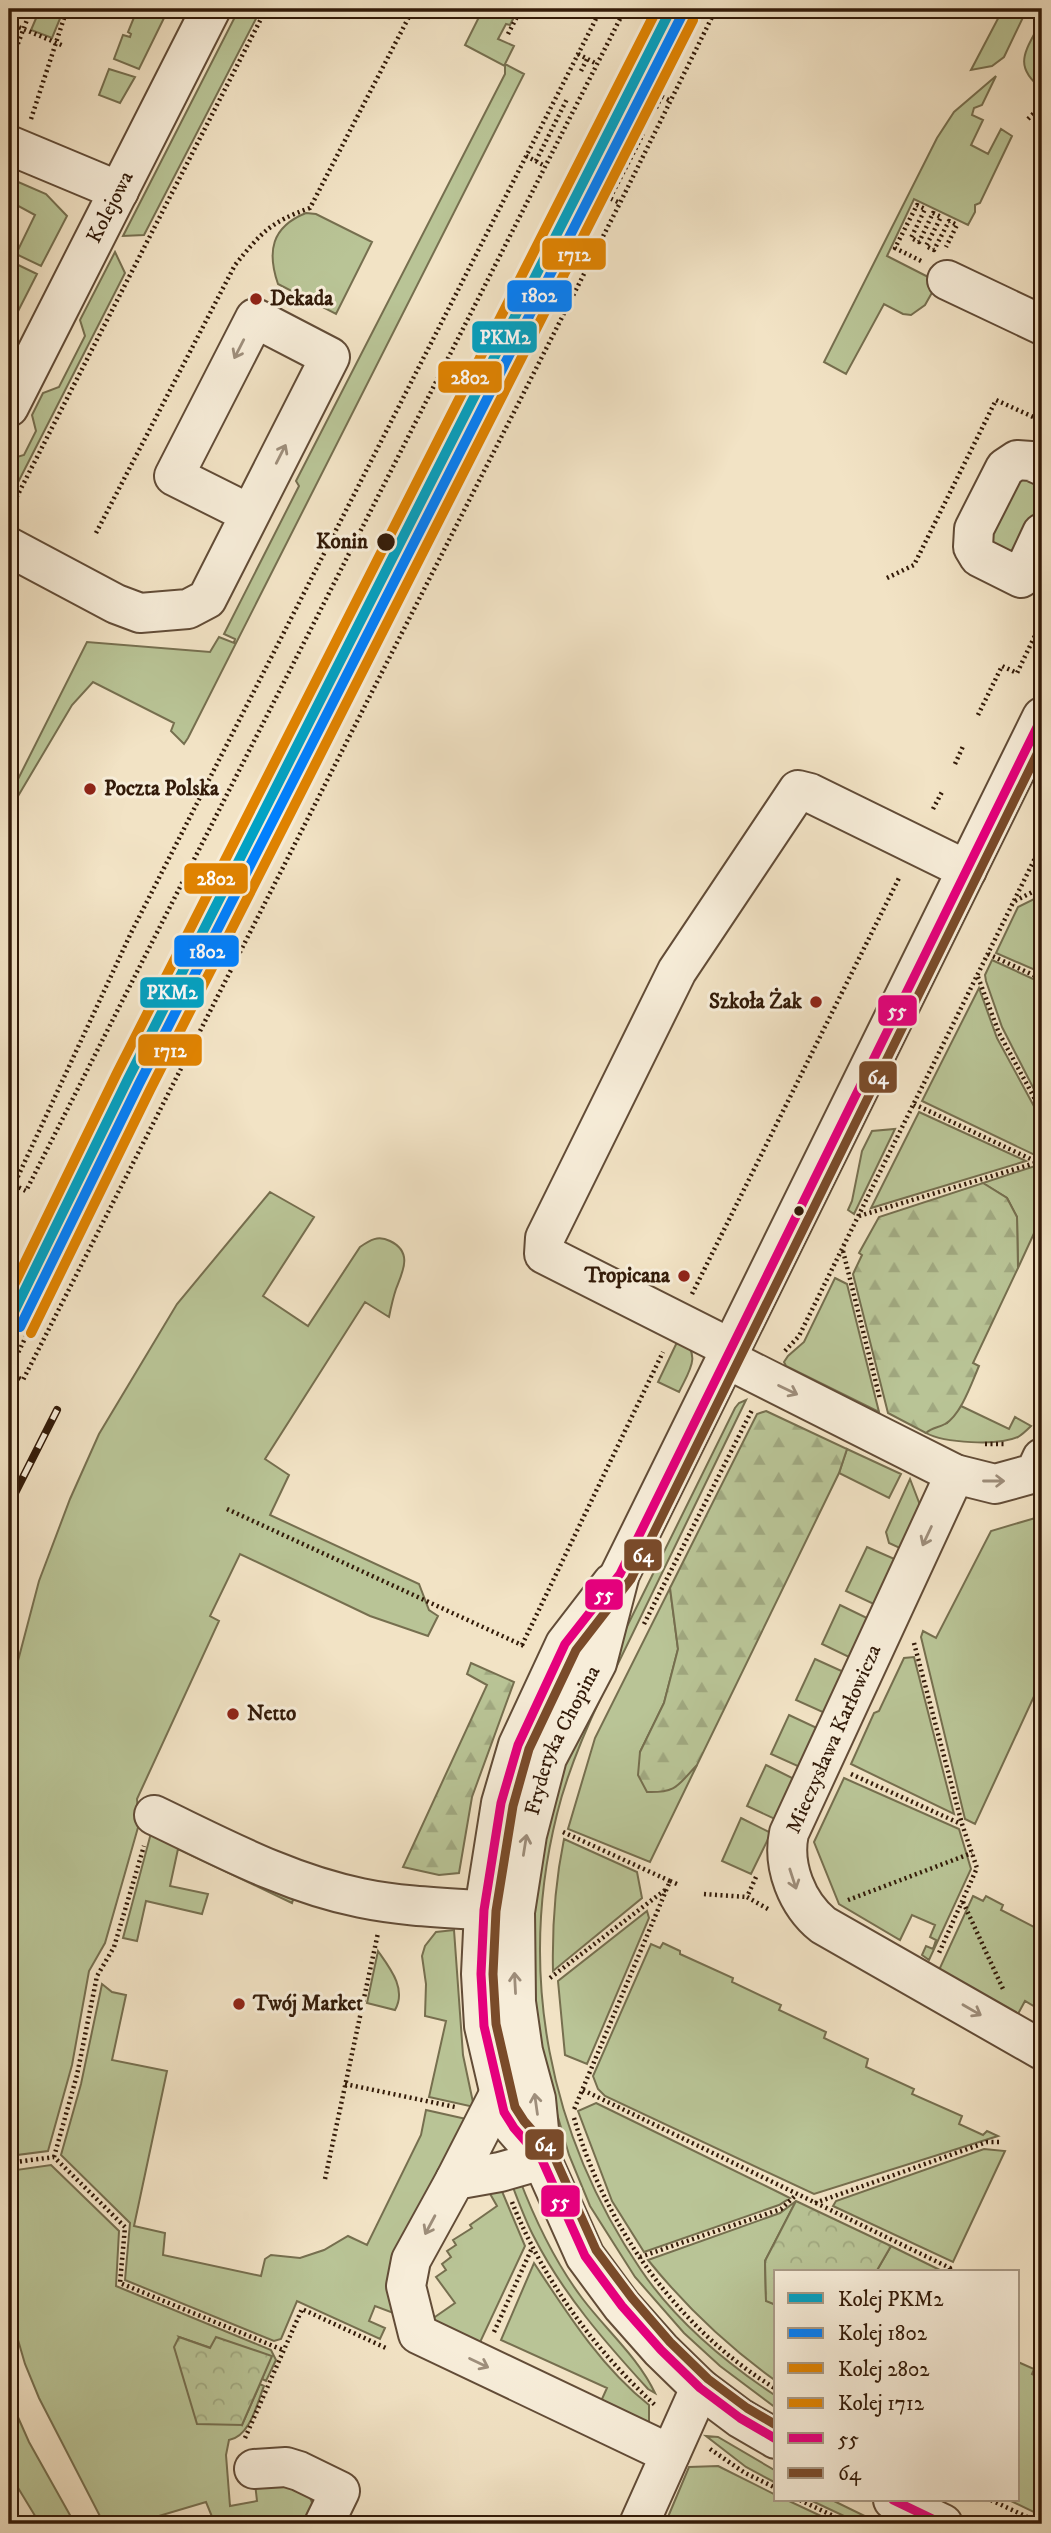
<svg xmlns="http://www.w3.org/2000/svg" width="1051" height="2533" viewBox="0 0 1051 2533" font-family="'IM FELL DW Pica',serif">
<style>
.grass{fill:#b9c496;stroke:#766f4f;stroke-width:2}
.forest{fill:url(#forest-firs);stroke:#766f4f;stroke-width:2}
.park{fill:url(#park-crowns);stroke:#766f4f;stroke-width:2}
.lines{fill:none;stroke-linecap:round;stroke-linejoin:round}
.minor-casing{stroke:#624c37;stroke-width:42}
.path{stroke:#321a08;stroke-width:4.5;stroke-dasharray:2 3.5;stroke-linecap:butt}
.minor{stroke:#f7edd9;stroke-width:38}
.rail-casing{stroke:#321a08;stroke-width:8}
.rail{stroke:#f7edd9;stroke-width:5;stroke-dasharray:16;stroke-linecap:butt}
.bus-1-casing{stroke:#f7edd9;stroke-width:14}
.bus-2-casing{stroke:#f7edd9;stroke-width:14}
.bus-1{stroke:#e5007d;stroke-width:9}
.bus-2{stroke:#7a4b2a;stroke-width:9}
.rail-1-casing{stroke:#f7edd9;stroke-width:16}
.rail-2-casing{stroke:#f7edd9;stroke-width:16}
.rail-3-casing{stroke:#f7edd9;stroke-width:16}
.rail-4-casing{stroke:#f7edd9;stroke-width:16}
.rail-1{stroke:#02a2c4;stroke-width:10}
.rail-2{stroke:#0080ff;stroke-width:10}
.rail-3{stroke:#e08301;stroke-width:10}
.rail-4{stroke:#e08301;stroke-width:10}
.oneway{stroke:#9e8e7b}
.poi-dot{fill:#8f2418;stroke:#f7edd9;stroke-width:2.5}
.stop-dot{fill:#321a08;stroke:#f7edd9;stroke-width:2.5}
.labels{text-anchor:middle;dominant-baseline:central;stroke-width:6;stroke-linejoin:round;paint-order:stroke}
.street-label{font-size:21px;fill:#321a08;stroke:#f7edd9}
.poi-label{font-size:21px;font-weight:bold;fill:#321a08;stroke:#f7edd9;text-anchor:start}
.stop-label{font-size:21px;font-weight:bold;fill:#321a08;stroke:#f7edd9;text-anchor:end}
.line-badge{stroke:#f7edd9;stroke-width:2.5}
.badge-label{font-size:19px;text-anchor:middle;font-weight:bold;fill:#fff}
</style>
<defs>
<pattern id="forest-firs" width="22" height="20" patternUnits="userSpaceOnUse" patternTransform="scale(1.75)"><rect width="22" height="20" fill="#b9c496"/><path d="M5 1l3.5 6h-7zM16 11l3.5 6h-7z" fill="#a0a880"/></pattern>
<pattern id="park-crowns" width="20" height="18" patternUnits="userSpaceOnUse" patternTransform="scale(1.75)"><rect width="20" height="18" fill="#b9c496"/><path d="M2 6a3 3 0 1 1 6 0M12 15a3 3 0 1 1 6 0" fill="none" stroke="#a0a880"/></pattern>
</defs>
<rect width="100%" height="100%" fill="#f2e3c5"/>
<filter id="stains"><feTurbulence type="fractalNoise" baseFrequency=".00286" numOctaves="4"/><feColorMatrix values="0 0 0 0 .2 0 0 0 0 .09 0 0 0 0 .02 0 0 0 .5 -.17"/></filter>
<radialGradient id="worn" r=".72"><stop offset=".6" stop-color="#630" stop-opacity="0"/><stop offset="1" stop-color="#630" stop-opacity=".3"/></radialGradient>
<!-- grass -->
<path class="grass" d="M40 9H64L52 38 31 30Z
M142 9 164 18 139 69 114 59 123 35 130 37 131 34 128 32 137 10Z
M239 9H261L144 235 123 236Z
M483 9H518L510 25 506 24 498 39 514 46 505 64 524 74 188 738 184 744 171 731 174 723 93 682 72 705 11 808 9 807V797L87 642 210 652 219 637 234 643 235 639 224 634 299 486 296 481 505 74V66L465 45Z
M1003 9H1027L1004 57 992 66 971 70Z
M1042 19V89C1010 64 1028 49 1042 19Z
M109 69 135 77 120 103 99 95Z
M996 76 982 105 974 108 972 115 983 120 971 145 988 154 1001 129 1012 136 980 203 975 205V212L968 225 914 199 887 256 938 282 925 305 911 315 903 314 884 304 846 374 824 362 937 138 954 112Z
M9 178 46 194 67 216 41 266 16 254 35 215 9 201Z
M306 213 316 214 372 242 336 314 278 284C267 252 271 227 306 213Z
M115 252 125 273 9 500 10 459 24 455 36 431 32 415 43 393 59 387 85 336 80 320Z
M12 262 37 274 9 329V268Z
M1019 474 1042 477V509L1023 549 1015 555 988 543Z
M1042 895V973L996 953 1018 907Z
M992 960 1042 983V1105L1002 1027 986 981 985 975Z
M979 988 997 1038 1042 1121V1156L1039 1157 922 1101Z
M919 1112 1026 1161 871 1208Z
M895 1129 854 1214 848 1210 852 1201 862 1151 872 1131Z
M1035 1166 1042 1169V1216L1018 1268 1017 1217 1007 1198 983 1183Z
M270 1192 314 1217 263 1296 308 1326 360 1247C370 1240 378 1235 390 1241 413 1252 403 1271 396 1289 393 1298 391 1307 389 1317L365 1302 265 1459 289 1475 270 1515 419 1584 429 1610 438 1616 428 1636 370 1616 240 1554 210 1616 219 1621 137 1799 139 1824 105 1943 89 1971 72 2065 48 2151 9 2156V1695L39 1581 70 1499 99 1434 177 1304Z
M835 1278 847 1284 879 1412 786 1366 784 1362 788 1356 804 1342Z
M680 1336C702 1356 690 1369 679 1392L658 1382Z
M746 1400 614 1672 603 1675 735 1408 739 1403Z
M961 1406 1009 1429 1015 1417 1031 1426C1027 1430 1023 1434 1018 1437 998 1446 944 1443 926 1433L932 1427 947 1423Z
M847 1449 901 1474 889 1498 839 1473Z
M910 1479 920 1505 904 1550 889 1543 886 1532Z
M1042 1516V1679L975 1824 965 1819 921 1637 923 1631 936 1638 991 1531Z
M867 1547 899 1561 878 1606 846 1591Z
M670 1588 678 1649 664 1703 640 1752 676 1786 697 1765 650 1862 568 1829 595 1738Z
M840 1605 871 1620 853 1659 822 1644Z
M914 1657 954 1814 851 1764 874 1713 879 1711 904 1658Z
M815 1659 846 1673 827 1714 796 1700Z
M594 1690 602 1695C584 1733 567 1773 557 1814 517 1974 549 2135 641 2270 675 2320 726 2363 776 2396V2408L720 2366 684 2333 635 2277 590 2206 569 2155 548 2083 532 1997 535 1886 567 1750Z
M789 1715 819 1729 802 1768 771 1754Z
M766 1765 796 1780 777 1820 747 1806Z
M844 1778 959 1829 971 1869 929 1960 922 1955 926 1946 933 1949 936 1940 930 1937 935 1925 912 1915 900 1940 839 1904 814 1842Z
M741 1818 771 1833 751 1874 722 1861Z
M151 1833 279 1885 293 1900 292 1903 178 1849 170 1886 208 1894 202 1914 146 1901 137 1941 123 1938Z
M564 1839 637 1872 642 1898 553 1971C552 1925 555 1883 564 1839Z
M973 1896 983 1901 986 1896 1003 1905 1001 1910 1042 1931V2011L1025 2001 1018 2014 939 1970Z
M647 1911 649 1918 587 2064 565 2055 558 1981Z
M454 1930 463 2055 474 2107 429 2097 446 2021 425 2016 426 1984 422 1956 425 1946 436 1932Z
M663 1943 680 1951V1954L733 1978 732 1982 781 2005 779 2010 826 2032 824 2038 868 2059 866 2067 914 2089 912 2094 962 2116 959 2124 983 2135 987 2131 998 2136 814 2194 605 2096 598 2089 593 2076 651 1944 660 1948Z
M378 1951C390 1968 407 1989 395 2010L367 2003Z
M102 1984 112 1992 126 1995 112 2060 167 2071 134 2226 165 2233 163 2255 261 2276 265 2259 271 2255 300 2258 324 2250 348 2236 367 2245 421 2135 426 2110 475 2121 396 2314 375 2306 369 2321 385 2328 380 2339 297 2301 281 2339 274 2341 125 2280 130 2223 61 2155 81 2084Z
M596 2103 782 2194 790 2198 779 2205 644 2252 612 2201 578 2111Z
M984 2149 1005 2151 953 2262 833 2206 836 2201Z
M51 2165 119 2231 116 2286 271 2350 276 2360 266 2381 262 2379 271 2356 211 2348 179 2337 242 2425 260 2384 264 2386C257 2403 250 2437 229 2440L226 2455 230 2506 257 2501 255 2483C263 2482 275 2478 282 2480 307 2486 318 2500 311 2524H215L206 2502 132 2524H104L39 2398 25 2364 9 2309V2171Z
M496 2177 525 2246 475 2353 432 2319 455 2303 436 2277 446 2270 442 2264 451 2257 447 2251 456 2245 453 2240 472 2228 470 2225 497 2206 485 2185Z
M509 2177 519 2178C535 2220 555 2262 582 2298 606 2330 638 2357 655 2393L648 2389C605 2342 563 2294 534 2237 524 2218 517 2197 509 2177Z
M796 2201 765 2261 766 2300 776 2305V2381C727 2346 686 2307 648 2260L780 2213Z
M891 2246 944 2272H876Z
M534 2263C567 2313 601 2367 649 2405V2426L597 2410 607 2388 501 2340Z
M1018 2362 1034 2369 1032 2374 1042 2379V2516L1009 2500H1018Z
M9 2397 29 2442 75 2524H40L9 2473Z
M706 2436 718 2437 776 2471V2483L746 2467Z
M718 2466 776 2495V2500H787L838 2524H720L705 2517 702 2524H665L689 2467Z
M810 2500H832L881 2524H861Z"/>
<!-- forest -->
<path class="forest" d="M983 1183 1007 1198 1017 1217 1018 1268 973 1363 979 1366C972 1382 961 1415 945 1424 938 1428 932 1427 926 1433L888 1413 853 1274 862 1255 859 1253 879 1217Z
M766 1411 847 1449 839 1473 697 1765C678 1785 677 1793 647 1792L638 1775 640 1752 664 1703 678 1649 670 1588 757 1414Z
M471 1663 514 1682 472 1797 459 1873 439 1875 403 1867 487 1685 467 1674Z"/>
<!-- park -->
<path class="park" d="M796 2201 891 2246 876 2272H776V2305L766 2301 765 2261Z
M179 2337 210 2348 216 2337 272 2356 242 2425 197 2424 174 2347Z"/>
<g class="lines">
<defs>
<g id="minor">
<path d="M9 145 119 191"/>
<path d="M947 280 1042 325"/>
<path id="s1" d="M9 407 211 9"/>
<path d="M1042 466 1031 461 1017 460 1005 468 974 529 973 547 979 557 1021 578 1042 533"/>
<path d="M9 547 116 604 140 613 188 609 207 599 330 357 255 318 174 476 250 514"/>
<path d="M732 1349 544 1254 545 1238 677 971 798 790 810 793 967 870"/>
<path d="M727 1359 955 1474 995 1484 1035 1473 1042 1458"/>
<path d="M955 1474 789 1833C782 1866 797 1904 823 1925L1042 2050"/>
<path d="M612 1583 565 1644 518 1745 501 1803 484 1910 481 1974 484 2026 504 2112 514 2128 542 2160 585 2256 622 2306 661 2350 700 2388 740 2418 776 2439"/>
<path d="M154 1815C221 1847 287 1883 361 1898 409 1908 460 1908 509 1912"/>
<path id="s2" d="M542 2160 536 2099 523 2051 516 2002 515 1912 527 1835 547 1758 597 1663 620 1574 1042 717"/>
<path d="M542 2160 500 2172 455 2180 411 2260 406 2286 418 2334 670 2454"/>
<path d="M455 2180 499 2094"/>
<path d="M254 2469 286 2467 299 2471 340 2491 324 2524"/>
<path d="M893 2500 943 2524"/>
<path d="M639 2524 700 2388"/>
</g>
</defs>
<!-- minor casing -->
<use href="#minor" class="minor-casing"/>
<!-- path -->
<path class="path" d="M601 9 131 933 14 1185 26 1191 625 9
M541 16 545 9
M9 23 64 46
M508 34 521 9
M14 54 30 12
M578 54 597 64
M581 71 587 59
M652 92 671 101
M656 108 661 97
M31 119 67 9
M1028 119 1036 111 1042 99
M526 156 545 166
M536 161 568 97
M601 194 620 203
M610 198 643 134
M921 261 895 248 917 205 925 209 911 238 919 242 933 213 941 217 926 246 934 250 949 221 957 225 946 247
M9 512 266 9
M96 533 235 265C261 233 270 222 310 208L413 9
M887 578 914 565 996 400 1042 421
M978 715 1002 666 1017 673 1042 621
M955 764 964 744
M933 809 943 790
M1015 901 1042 887
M988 954 1042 979
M978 977 999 1033 1042 1112
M914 1104 1037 1162
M859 1216 1042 1161
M843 1251 880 1399
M692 1294 900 876
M785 1351 799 1336 1042 844
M9 1372 94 1193 694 9
M9 1373 23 1380 620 203 716 9
M985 1444H1004
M227 1509 524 1646
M644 1624 752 1410
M914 1643 962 1824 977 1868 939 1953
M522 1645 663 1352
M851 1774 961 1824
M563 1832 670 1881 573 2112
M756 1877 747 1897 768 1909
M670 1881 677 1884
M704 1894 747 1897
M848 1900 972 1853
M963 1902 1003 1989
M550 1978 665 1890
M345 2084 455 2107
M583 2090 950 2268V2272
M574 2118C606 2228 678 2329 776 2389
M54 2157 77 2075 97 1976 114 1947 144 1846
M9 2163 54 2157 125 2227 120 2283 283 2350
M325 2179 378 1933
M512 2202C543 2280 594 2349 655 2405
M815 2203 987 2142H1000
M640 2257 781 2209 796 2195
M1042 2265 1040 2269 1042 2272
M494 2332 532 2248
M245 2438 302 2309 388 2349
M710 2449 745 2473 776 2488
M800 2500 850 2524
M991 2500 1042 2524"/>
<!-- minor -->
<use href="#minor" class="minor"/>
<defs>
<path id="rail" d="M9 1505 57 1410"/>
</defs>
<!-- rail casing -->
<use href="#rail" class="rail-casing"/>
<!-- rail -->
<use href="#rail" class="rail"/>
<defs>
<path id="bus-1" d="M776 2439 740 2418 700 2388 661 2350 622 2306 585 2256 542 2160 514 2128 504 2112 484 2026 481 1974 484 1910 501 1803 518 1745 565 1644 620 1574 1042 717
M893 2500 943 2524"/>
<path id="bus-2" d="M776 2425 747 2408 708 2379 670 2342 632 2298 596 2250 553 2154 524 2121 515 2107 496 2024 493 1974 496 1911 513 1806 529 1749 576 1650 631 1579 1042 744"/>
</defs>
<!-- bus-1 casing -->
<use href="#bus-1" class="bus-1-casing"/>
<!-- bus-2 casing -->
<use href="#bus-2" class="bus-2-casing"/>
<!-- bus-1 -->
<use href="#bus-1" class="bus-1"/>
<!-- bus-2 -->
<use href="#bus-2" class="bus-2"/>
<defs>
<path id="rail-1" d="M9 1322 128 1079 671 9"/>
<path id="rail-2" d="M20 1327 139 1084 682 15"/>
<path id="rail-3" d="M9 1295 117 1073 657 9"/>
<path id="rail-4" d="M31 1333 150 1090 693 20"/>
</defs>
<!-- rail-1 casing -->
<use href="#rail-1" class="rail-1-casing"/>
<!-- rail-2 casing -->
<use href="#rail-2" class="rail-2-casing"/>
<!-- rail-3 casing -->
<use href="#rail-3" class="rail-3-casing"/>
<!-- rail-4 casing -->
<use href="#rail-4" class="rail-4-casing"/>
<!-- rail-1 -->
<use href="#rail-1" class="rail-1"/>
<!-- rail-2 -->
<use href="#rail-2" class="rail-2"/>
<!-- rail-3 -->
<use href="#rail-3" class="rail-3"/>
<!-- rail-4 -->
<use href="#rail-4" class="rail-4"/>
</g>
<!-- one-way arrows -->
<defs><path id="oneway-shaft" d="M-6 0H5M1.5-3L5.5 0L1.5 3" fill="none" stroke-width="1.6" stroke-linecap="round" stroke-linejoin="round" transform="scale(1.75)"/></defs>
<g class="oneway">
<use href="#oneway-shaft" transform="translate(239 349) rotate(117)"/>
<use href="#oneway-shaft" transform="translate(281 454) rotate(-63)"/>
<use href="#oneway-shaft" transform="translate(788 1390) rotate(26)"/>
<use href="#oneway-shaft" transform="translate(994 1481)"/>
<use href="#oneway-shaft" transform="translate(927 1536) rotate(115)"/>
<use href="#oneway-shaft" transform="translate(525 1845) rotate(-81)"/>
<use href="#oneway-shaft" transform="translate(793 1879) rotate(72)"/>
<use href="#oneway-shaft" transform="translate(515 1983) rotate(-93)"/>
<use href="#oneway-shaft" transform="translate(972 2010) rotate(30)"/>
<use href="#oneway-shaft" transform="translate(536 2104) rotate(-98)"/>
<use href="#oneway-shaft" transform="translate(430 2225) rotate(118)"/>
<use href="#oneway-shaft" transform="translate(479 2363) rotate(26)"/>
</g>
<!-- markers -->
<g class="poi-dot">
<circle cx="256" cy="299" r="7"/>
<circle cx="90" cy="789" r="7"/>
<circle cx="816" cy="1002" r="7"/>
<circle cx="684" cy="1276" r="7"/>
<circle cx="233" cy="1714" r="7"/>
<circle cx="239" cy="2004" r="7"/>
</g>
<g class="stop-dot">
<circle cx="386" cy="542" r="10"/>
<circle cx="799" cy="1211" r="6"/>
</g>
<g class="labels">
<!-- street labels -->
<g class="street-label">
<text stroke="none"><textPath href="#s1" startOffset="224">Kolejowa</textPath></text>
<text transform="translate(834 1739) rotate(-66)">Mieczysława Karłowicza</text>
<text stroke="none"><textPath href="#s2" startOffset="430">Fryderyka Chopina</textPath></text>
</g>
<!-- poi labels -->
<g class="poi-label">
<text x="270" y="299">Dekada</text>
<text x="104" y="789">Poczta Polska</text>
<text x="802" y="1002" text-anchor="end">Szkoła Żak</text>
<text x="670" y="1276" text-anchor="end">Tropicana</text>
<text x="247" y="1714">Netto</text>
<text x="253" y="2004">Twój Market</text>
</g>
<!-- stop labels -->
<g class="stop-label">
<text x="368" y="542">Konin</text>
</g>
</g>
<g class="line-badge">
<rect x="541" y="237" width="66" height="34" rx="7" fill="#e08301"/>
<rect x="506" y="279" width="67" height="34" rx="7" fill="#0080ff"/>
<rect x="471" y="320" width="67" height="34" rx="7" fill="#02a2c4"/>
<rect x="437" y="360" width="66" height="34" rx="7" fill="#e08301"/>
<rect x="183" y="862" width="66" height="33" rx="7" fill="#e08301"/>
<rect x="173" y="934" width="67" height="34" rx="7" fill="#0080ff"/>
<rect x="139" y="976" width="66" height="33" rx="7" fill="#02a2c4"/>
<rect x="877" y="994" width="41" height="33" rx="7" fill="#e5007d"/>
<rect x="137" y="1033" width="66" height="34" rx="7" fill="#e08301"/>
<rect x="858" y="1060" width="40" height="34" rx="7" fill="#7a4b2a"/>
<rect x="623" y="1538" width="40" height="34" rx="7" fill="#7a4b2a"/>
<rect x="584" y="1578" width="40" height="33" rx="7" fill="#e5007d"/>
<rect x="524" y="2128" width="41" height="33" rx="7" fill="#7a4b2a"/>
<rect x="540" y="2184" width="41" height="34" rx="7" fill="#e5007d"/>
</g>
<g class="badge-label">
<text x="574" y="261">1712</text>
<text x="539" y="302">1802</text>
<text x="505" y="344">PKM2</text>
<text x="470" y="384">2802</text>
<text x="216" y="885">2802</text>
<text x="207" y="958">1802</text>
<text x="172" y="999">PKM2</text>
<text x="897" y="1017">55</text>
<text x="170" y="1057">1712</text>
<text x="878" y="1084">64</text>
<text x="643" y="1562">64</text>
<text x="604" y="1601">55</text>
<text x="545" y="2151">64</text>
<text x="560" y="2208">55</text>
</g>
<!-- margin -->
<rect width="1051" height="2533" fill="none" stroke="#f2e3c5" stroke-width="35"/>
<rect x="10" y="10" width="1030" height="2512" fill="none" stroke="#321a08" stroke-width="3.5"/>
<rect x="18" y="18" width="1016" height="2498" fill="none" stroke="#321a08" stroke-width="2"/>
<!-- legend -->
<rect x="774" y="2270" width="245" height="231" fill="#f7edd9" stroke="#a89985" stroke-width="2"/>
<rect x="788" y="2293" width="35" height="10" fill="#02a2c4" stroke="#a89985" stroke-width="2"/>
<text x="838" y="2306" font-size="21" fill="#321a08">Kolej PKM2</text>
<rect x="788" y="2328" width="35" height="10" fill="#0080ff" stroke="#a89985" stroke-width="2"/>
<text x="838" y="2340" font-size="21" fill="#321a08">Kolej 1802</text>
<rect x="788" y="2363" width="35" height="10" fill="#e08301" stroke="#a89985" stroke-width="2"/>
<text x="838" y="2376" font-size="21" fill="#321a08">Kolej 2802</text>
<rect x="788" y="2398" width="35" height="10" fill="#e08301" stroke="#a89985" stroke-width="2"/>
<text x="838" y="2410" font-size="21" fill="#321a08">Kolej 1712</text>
<rect x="788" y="2433" width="35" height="10" fill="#e5007d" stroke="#a89985" stroke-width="2"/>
<text x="838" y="2446" font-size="21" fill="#321a08">55</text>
<rect x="788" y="2468" width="35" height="10" fill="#7a4b2a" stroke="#a89985" stroke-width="2"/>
<text x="838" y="2480" font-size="21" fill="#321a08">64</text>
<rect width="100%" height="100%" filter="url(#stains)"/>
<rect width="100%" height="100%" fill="url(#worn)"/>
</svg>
